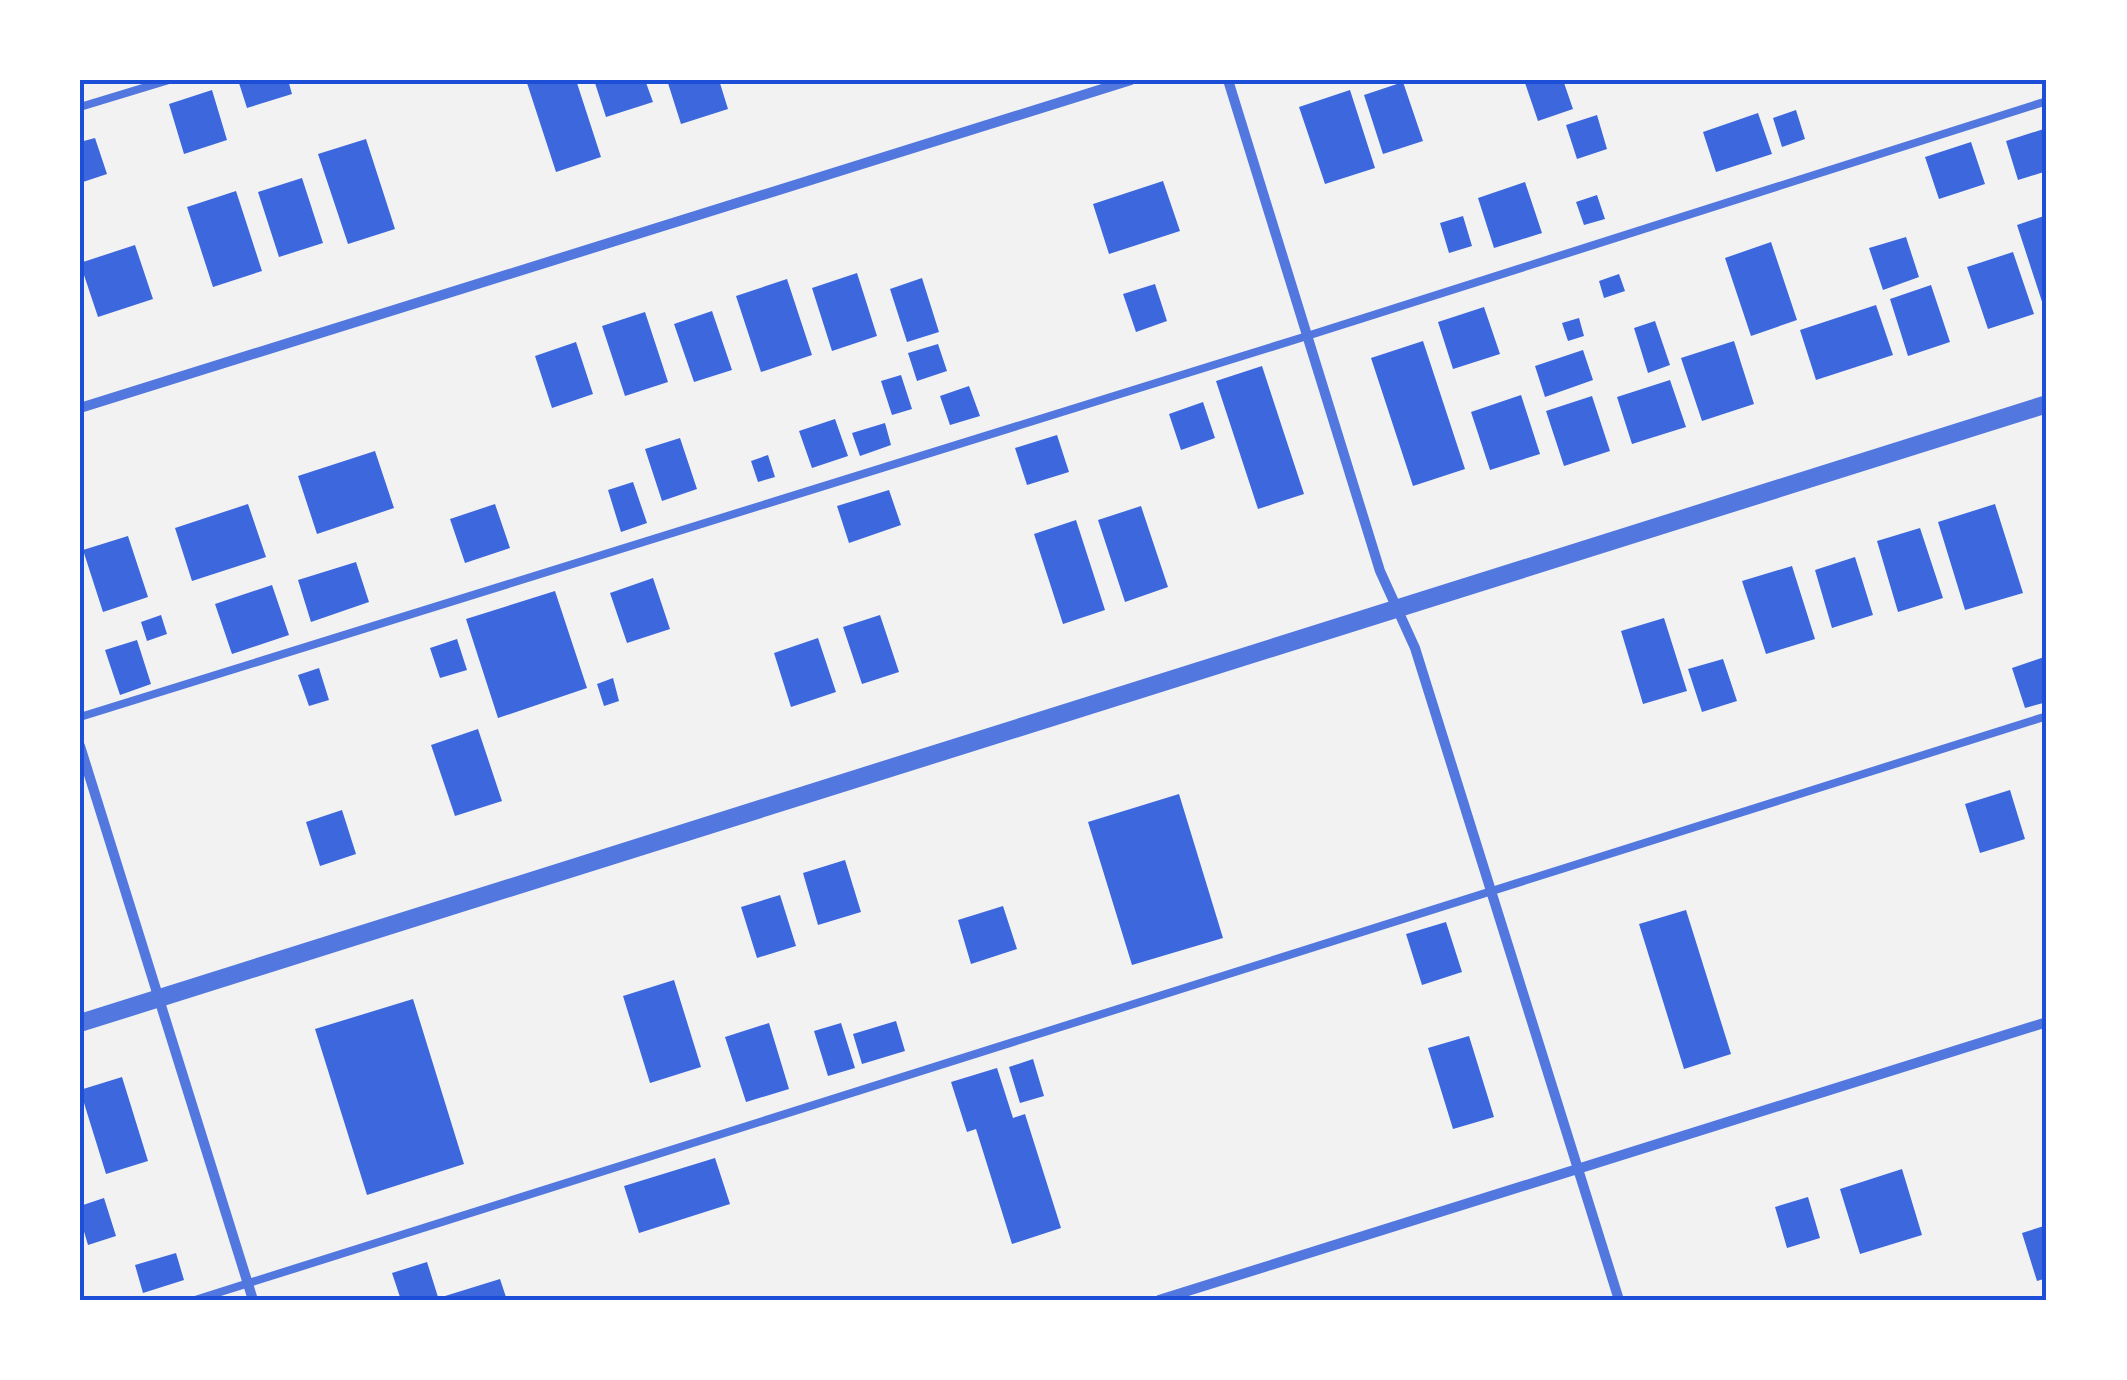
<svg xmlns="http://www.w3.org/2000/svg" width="2127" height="1380" viewBox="0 0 2127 1380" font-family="'Asap Condensed',sans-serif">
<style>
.building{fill:#3d67dc}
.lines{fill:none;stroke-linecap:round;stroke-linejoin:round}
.service{stroke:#5277de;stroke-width:8}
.minor{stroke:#5277de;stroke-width:10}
.tertiary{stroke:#5277de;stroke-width:18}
.neatline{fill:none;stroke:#1d4ed8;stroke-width:4}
</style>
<rect width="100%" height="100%" fill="#f2f2f2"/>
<!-- building -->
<path class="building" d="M238 80H288L292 94 247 108Z
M526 80H576L601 157 556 172Z
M594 80H645L653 102 606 117Z
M667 80H719L728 109 681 124Z
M1524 80H1563L1573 109 1538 121Z
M1403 82 1423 141 1383 154 1364 95Z
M212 90 227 140 184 154 169 104Z
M1350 90 1375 168 1325 184 1299 107Z
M1796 110 1805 139 1782 147 1773 118Z
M1758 113 1772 154 1716 172 1703 132Z
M1597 115 1607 149 1577 159 1566 125Z
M2047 128V171L2018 180 2006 141Z
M95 138 107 174 80 183V142Z
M366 139 395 229 348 244 318 154Z
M1971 142 1985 184 1939 199 1925 157Z
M302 178 323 243 279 257 258 192Z
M1163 181 1180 231 1109 254 1093 204Z
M1525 182 1542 233 1494 248 1478 198Z
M236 191 262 271 213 287 187 207Z
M1597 195 1605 219 1584 225 1576 202Z
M2047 215V314H2046L2017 225Z
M1463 216 1472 246 1449 253 1440 223Z
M1906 237 1919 277 1883 290 1869 248Z
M1771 242 1797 320 1751 336 1725 258Z
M135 245 153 299 98 317 80 263Z
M2013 252 2034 314 1988 329 1967 267Z
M857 273 877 336 832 351 812 288Z
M1619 274 1625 291 1604 298 1599 281Z
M922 278 939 332 907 342 890 289Z
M787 279 812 355 761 372 736 296Z
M1155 284 1167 321 1136 332 1123 294Z
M1931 285 1950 342 1908 356 1890 299Z
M1876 305 1893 355 1816 380 1800 330Z
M1484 307 1500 354 1453 369 1438 322Z
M712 311 732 370 694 382 674 324Z
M645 312 668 382 625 396 602 326Z
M1579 318 1584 336 1568 341 1562 323Z
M1655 321 1670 365 1648 373 1634 328Z
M1423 341 1465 469 1413 486 1371 358Z
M1734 341 1754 404 1702 421 1681 358Z
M576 342 593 394 552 408 535 356Z
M938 344 947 371 917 381 908 353Z
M1583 350 1593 380 1545 397 1535 366Z
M1262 366 1304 494 1258 509 1216 381Z
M901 375 912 409 892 415 881 381Z
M1670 380 1686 427 1632 444 1617 397Z
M969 386 980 416 950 425 940 396Z
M1521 395 1540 454 1490 470 1471 412Z
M1592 396 1610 451 1564 466 1546 411Z
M1203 402 1215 438 1181 450 1169 414Z
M835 419 848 456 812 468 799 431Z
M885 423 891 445 860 456 852 433Z
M1057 435 1069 472 1027 485 1015 448Z
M680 438 697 489 662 501 645 449Z
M375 451 394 508 317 534 298 476Z
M768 455 775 477 758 482 751 461Z
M633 482 647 523 621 532 608 490Z
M889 490 901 525 849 543 837 506Z
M248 504 266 557 192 581 175 528Z
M495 504 510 548 465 563 450 519Z
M1995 504 2023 593 1965 610 1938 522Z
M1141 506 1168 587 1125 602 1098 520Z
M1076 520 1105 610 1063 624 1034 534Z
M1920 528 1943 598 1898 612 1877 541Z
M128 536 148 597 103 612 83 550Z
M1855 557 1873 615 1832 628 1815 570Z
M356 562 369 602 311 622 298 580Z
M1792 566 1815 639 1766 654 1742 581Z
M653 578 670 629 627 643 610 593Z
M272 585 289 635 232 654 215 604Z
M555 591 587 688 498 718 466 619Z
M161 615 167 634 147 641 141 622Z
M880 615 899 672 862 684 843 627Z
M1664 618 1687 691 1643 704 1621 631Z
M818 638 836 692 791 707 774 653Z
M457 639 467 670 440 678 430 648Z
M137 640 151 684 120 695 105 650Z
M2047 656V702L2025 708 2012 668Z
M1723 659 1737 701 1702 712 1688 669Z
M319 668 329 700 309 706 298 675Z
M613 678 619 701 604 706 597 684Z
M478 729 502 801 455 816 431 745Z
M2010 790 2025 839 1980 853 1965 804Z
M1179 794 1223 938 1132 965 1088 822Z
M342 810 356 854 320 866 306 822Z
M845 860 861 912 818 925 803 873Z
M780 895 796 946 757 958 741 907Z
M1003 906 1017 949 971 964 958 920Z
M1686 910 1731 1054 1684 1069 1639 924Z
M1446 922 1462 972 1422 985 1406 934Z
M674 980 701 1067 650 1083 623 996Z
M413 999 464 1164 367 1195 315 1029Z
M896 1021 905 1051 862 1064 853 1034Z
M769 1023 789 1089 746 1102 725 1037Z
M841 1023 855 1068 828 1076 814 1031Z
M1469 1036 1494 1117 1453 1129 1428 1048Z
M1033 1059 1044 1096 1020 1103 1009 1067Z
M997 1068 1013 1118 1025 1114 1061 1228 1012 1244 976 1129 967 1132 951 1082Z
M122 1077 148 1161 106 1174 80 1090Z
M715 1158 730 1204 639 1233 624 1186Z
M1902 1169 1922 1235 1860 1254 1840 1189Z
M1808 1197 1820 1238 1787 1248 1775 1207Z
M104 1198 116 1236 88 1245 80 1218V1206Z
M2047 1225V1278L2037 1281 2022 1233Z
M176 1253 184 1280 143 1293 135 1265Z
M427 1262 438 1297 430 1300H401L392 1273Z
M500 1279 507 1300H446L445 1296Z"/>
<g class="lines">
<!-- service -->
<path class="service" d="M80 107 169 80
M80 717 1307 336 2047 101
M195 1300 2047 716"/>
<!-- minor -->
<path class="minor" d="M1228 80 1380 571 1415 648 1619 1300
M80 408 1131 80
M80 746 253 1300
M1159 1300 2047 1022"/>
<!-- tertiary -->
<path class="tertiary" d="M80 1023 2047 404"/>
</g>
<!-- border -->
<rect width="2127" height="1380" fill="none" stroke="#ffffff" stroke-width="165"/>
<rect x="82" y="82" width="1962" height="1216" class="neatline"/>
</svg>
